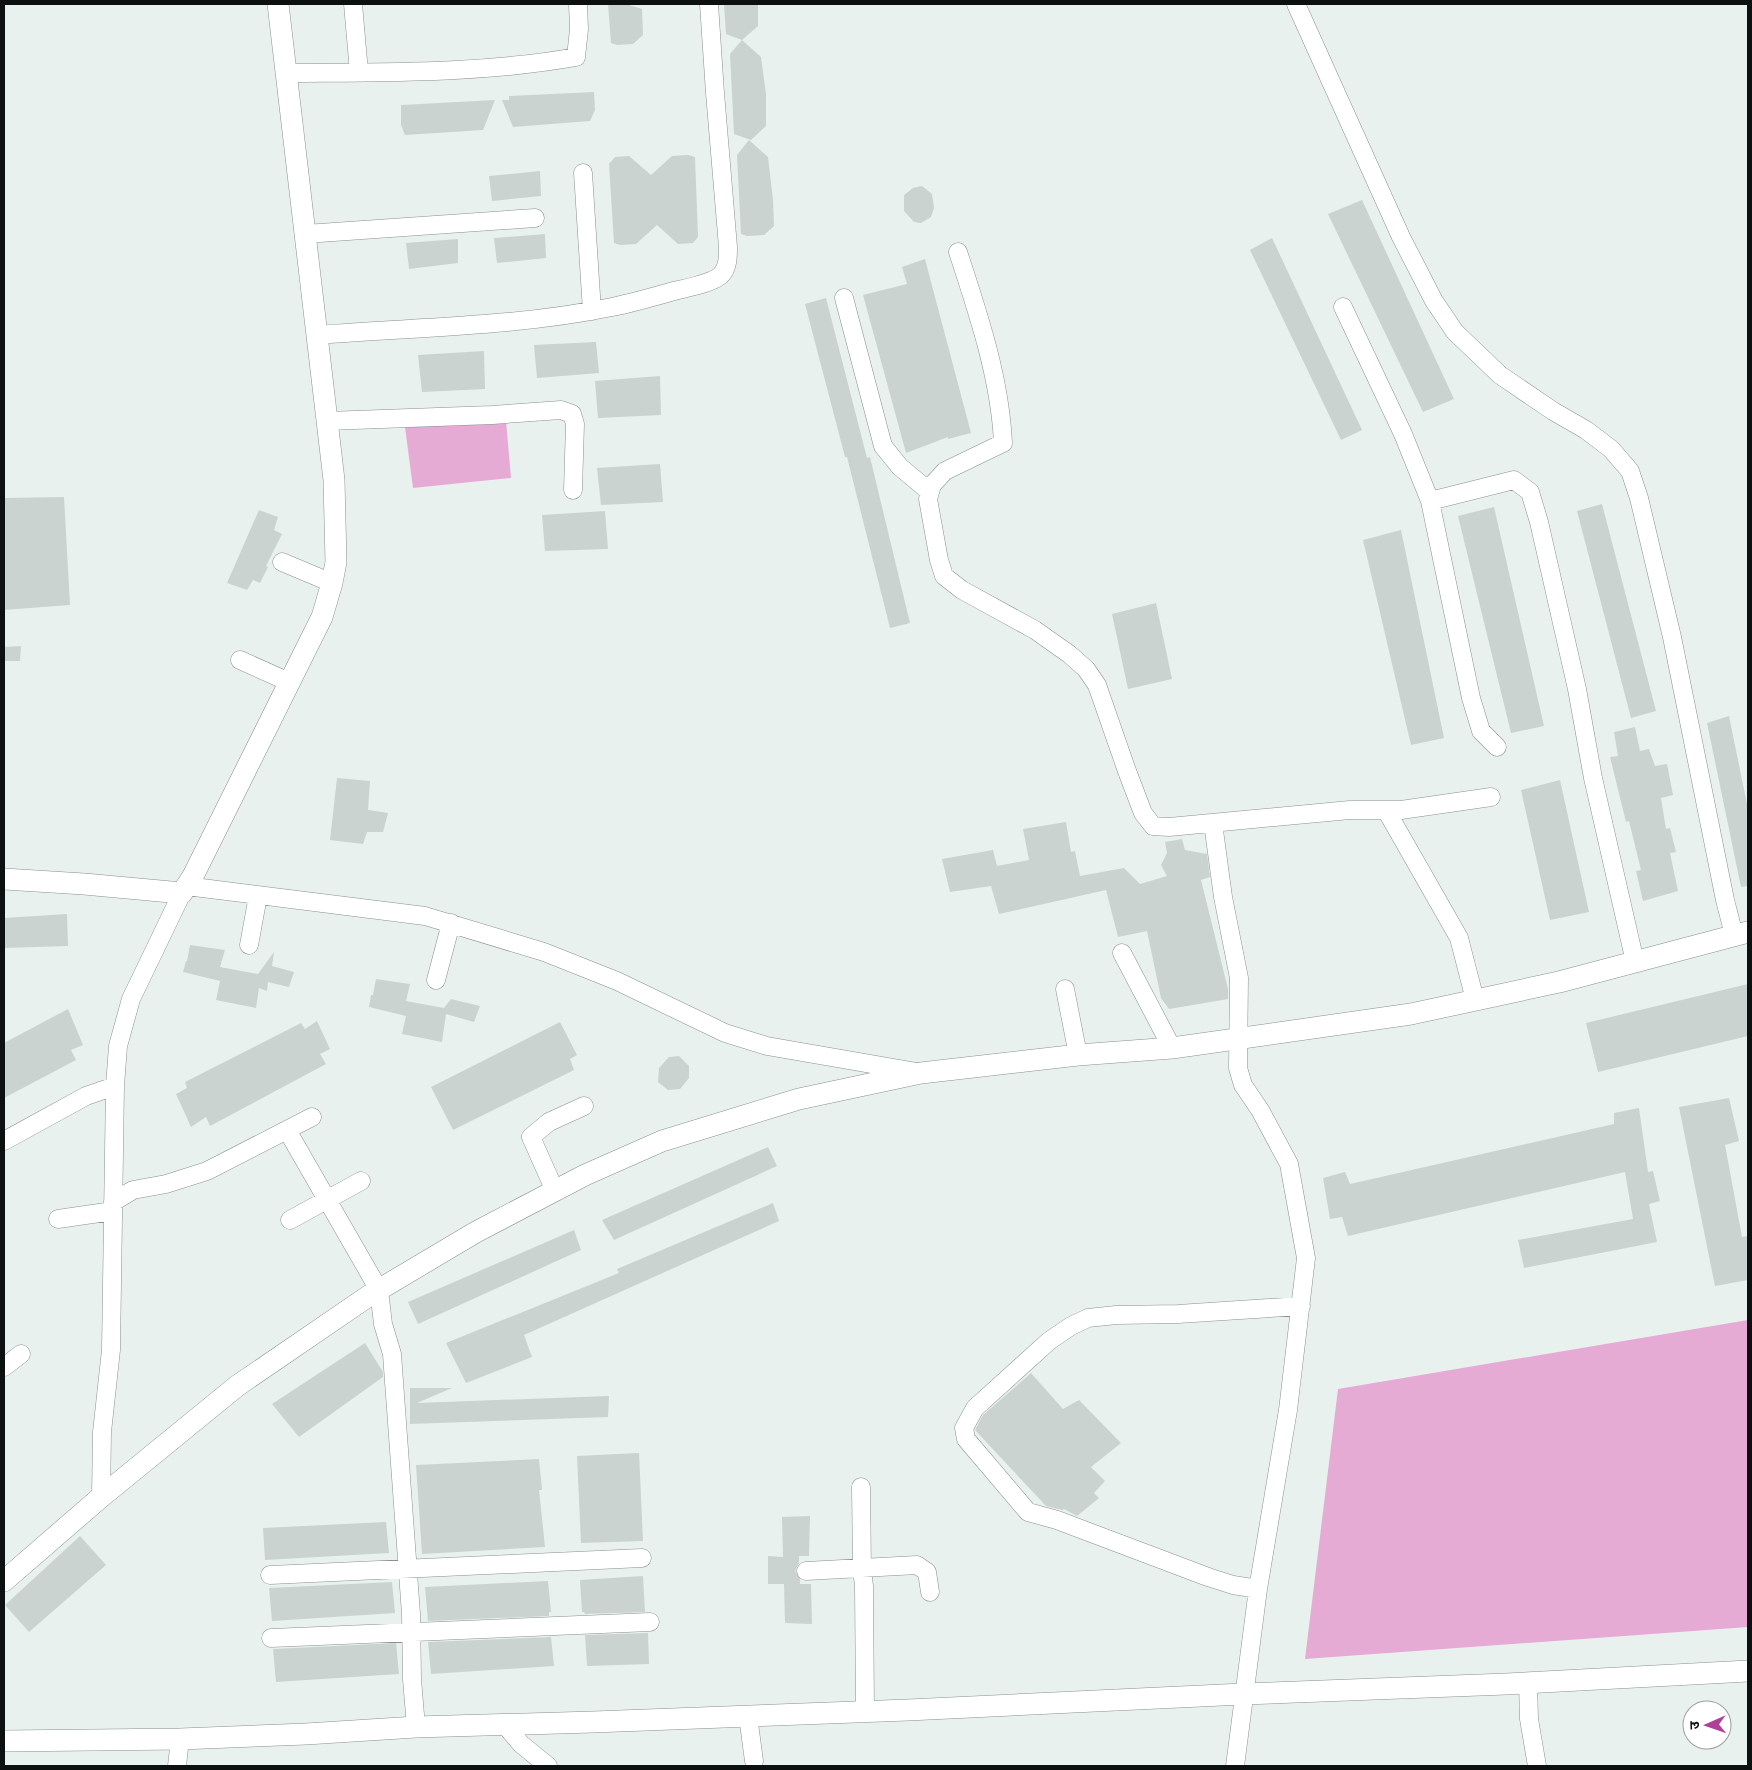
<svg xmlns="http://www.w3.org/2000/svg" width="1752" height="1770" viewBox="0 0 1752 1770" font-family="'PT Serif','Noto Sans Devanagari',serif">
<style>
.green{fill:#e5abd4}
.building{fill:#cad3d0}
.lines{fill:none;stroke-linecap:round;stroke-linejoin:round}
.minor-casing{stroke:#89918f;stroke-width:19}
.tertiary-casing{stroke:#89918f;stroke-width:22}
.minor{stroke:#fff;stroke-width:18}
.tertiary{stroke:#fff;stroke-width:21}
</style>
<rect width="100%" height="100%" fill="#e9f1ef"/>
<!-- green -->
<path class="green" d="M506 421 511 478 413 488 405 427Z
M1748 1320V1627L1305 1659 1338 1389Z"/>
<!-- building -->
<path class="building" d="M608 4H626L642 9 643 35 633 44 617 45 611 43Z
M724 4H758V26L742 40 761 57 766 94V126L751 140 734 134 730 54 742 40 726 34Z
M594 92 595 110 590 121 513 127 502 100H509V96Z
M495 100 483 130 405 135 401 125V105Z
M749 140 768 157 773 200 774 226 764 235 747 236 741 234 737 155Z
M688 155 695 157 698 237 693 243 678 244 657 225 636 244 620 245 614 243 609 164 615 157 629 156 651 175 672 156Z
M540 171 541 196 492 201 489 176Z
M922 186 932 194 934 208 931 217 921 223 914 222 904 211V195L913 188Z
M1362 200 1454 399 1423 412 1328 214Z
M545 234 546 258 497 263 494 238Z
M1272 238 1362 430 1341 440 1250 250Z
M458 239V263L409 269 406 243Z
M925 259 971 433 948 439V437L906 453 863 295 907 284 902 267Z
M826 298 867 458 870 457 910 623 890 628 847 457H845L805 304Z
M596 342 599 373 537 378 534 345Z
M484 351 485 389 422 392 418 355Z
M660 376 661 415 598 418 595 381Z
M660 464 663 502 601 505 597 468Z
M64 497 70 605 4 610V498Z
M1602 504 1656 711 1631 718 1577 511Z
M1494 507 1544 726 1511 733 1458 516Z
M259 510 278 517 274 530 282 534 266 566 268 567 260 583 253 580 247 590 227 583Z
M605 511 608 549 545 551 542 515Z
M1401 530 1444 738 1411 745 1363 540Z
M1156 603 1172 679 1128 689 1112 614Z
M21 646 20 661H4V647Z
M1729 716 1748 809V886L1741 887 1707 723Z
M1635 727 1640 751 1649 749 1655 766 1667 764 1673 795 1661 798 1666 829 1670 828 1676 852 1670 853 1678 891 1643 901 1636 871 1641 870 1629 821 1626 822 1610 757 1618 756 1614 732Z
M337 778 370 781 368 810 388 813 383 832H367L363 844 330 840Z
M1560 780 1589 912 1550 920 1521 790Z
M1066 822 1071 852 1075 851 1080 876 1124 868 1140 884 1167 876 1161 865 1167 853 1165 842 1182 839 1185 850 1207 854 1210 877 1201 880 1228 989V999L1169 1009 1161 998 1147 931 1118 937 1106 890 999 914 991 886 950 892 942 859 993 850 997 866 1029 860 1023 829Z
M67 914 68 946 4 948V918Z
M190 945 225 950 220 967 258 974 274 952 272 966 294 972 289 987 268 982 267 991 259 988 256 1008 216 1000 220 981 183 972 186 961H187Z
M376 979 410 984 406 1001 444 1008 451 999 480 1006 474 1022 446 1014 442 1042 402 1034 406 1016 369 1007 371 995H373Z
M1748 984V1036L1598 1072 1586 1023Z
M68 1009 83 1045 71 1050 76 1060 4 1098V1043Z
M317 1021 330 1049 320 1054 326 1064 210 1126 206 1117 191 1127 176 1094 187 1088 185 1082 301 1023 305 1029Z
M560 1022 577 1055 570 1059 574 1070 453 1130 431 1087Z
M679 1056 689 1066V1078L680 1089 668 1090 658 1082 659 1068 669 1057Z
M1729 1098 1739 1141 1725 1145 1742 1237 1748 1236V1280L1715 1286 1679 1107Z
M1639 1108 1648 1172 1653 1171 1660 1201 1649 1204 1657 1242 1524 1268 1518 1240 1633 1219 1625 1172 1348 1236 1342 1217 1330 1219 1323 1178 1345 1172 1350 1184 1614 1124V1113Z
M768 1147 777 1166 614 1240 602 1220Z
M773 1203 779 1221 524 1335 532 1357 466 1383 446 1343 619 1273 617 1269Z
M574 1230 581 1250 418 1324 408 1302Z
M365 1343 383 1372V1377L299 1437 272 1404Z
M1031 1373 1063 1409 1079 1400 1121 1443 1091 1467 1105 1481 1094 1493 1099 1498 1077 1516 1064 1509 1062 1510 1046 1506 975 1430 983 1415Z
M410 1388H452L417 1403 609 1396 608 1417 410 1424Z
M639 1453 643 1541 581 1543 577 1456Z
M539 1459 542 1490H539L545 1547 422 1554 416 1465Z
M810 1516 809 1556H799V1563L795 1571 800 1579V1584H811L812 1624 785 1623 784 1584H768V1556L783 1557 782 1517Z
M386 1522 389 1553 265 1560 263 1528Z
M80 1536 106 1565 29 1632 5 1605Z
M643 1576 645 1612 585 1614 584 1612H582L580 1580Z
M548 1581 551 1612H549V1616L428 1621 425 1587Z
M392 1582 395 1613 272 1621 269 1588Z
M648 1633 649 1664 587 1666 585 1635Z
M551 1637 554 1666 431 1674 428 1642Z
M396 1643 399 1674 276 1682 273 1649Z"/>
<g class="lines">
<defs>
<path id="minor" d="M353 4 359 72
M1296 4 1401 237 1434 301 1455 332 1500 375 1553 411 1586 430 1611 449 1630 471 1639 498 1672 637 1725 900 1734 935
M286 73C383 72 481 74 576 57L579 29 578 4
M583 173 592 311
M305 234 535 218
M958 252C978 313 1000 378 1003 443L945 471 932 485 928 499 939 560 944 576 962 590 1035 630 1069 654 1086 669 1097 685 1127 771 1143 813 1153 826 1169 827 1350 810H1401L1491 797
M844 298 883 446 900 467 930 492
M1343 307 1403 434 1430 501 1514 480 1530 492 1539 522 1577 689 1593 778 1635 962
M317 335C415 327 515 327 612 307 632 303 653 297 674 291 686 288 711 284 721 275 728 268 728 257 728 247L715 93 709 4
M327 421 492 415 561 410 572 414 575 424 573 490
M1430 501 1471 698 1481 731 1497 747
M282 562 332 583
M240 660 289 682
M1386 810 1459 938 1475 1000
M1213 823 1223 897 1239 978 1238 1068 1243 1085 1260 1110 1289 1164 1306 1258 1288 1410 1258 1589 1235 1766
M186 886 425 916 544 952 617 981 725 1033 767 1046 917 1072
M249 945 258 896
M1122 953 1172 1048
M436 980 451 923
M1065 989 1078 1055
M287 1130 379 1290 383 1324 392 1354 411 1614 412 1679 416 1727
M4 1141 86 1096 115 1086
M555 1191 531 1137 549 1122 584 1106
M113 1202 133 1190 166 1184 207 1171 312 1117
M58 1219 113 1211
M290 1220 361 1181
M4 1367 21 1354
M861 1487 862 1570 864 1586 865 1712
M101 1497 102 1432 111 1350 115 1086 118 1046 131 999 182 893
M806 1571 917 1565 927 1572 930 1592
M270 1575 642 1558
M1258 1589 1233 1585 1208 1577 1057 1520 1028 1512 966 1439 964 1428 975 1408 1049 1341 1071 1326 1088 1318 1116 1315 1178 1314 1301 1306
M271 1638 650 1622
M1528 1683 1529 1719 1537 1766
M748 1716 754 1761
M505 1725 521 1744 548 1766
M177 1766 180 1739"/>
<path id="tertiary" d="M4 879 84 884 182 893 193 876 322 617 332 583 336 562 334 480 278 4
M4 1581 101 1497 237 1386 370 1295 476 1232 585 1175 662 1141 799 1099 921 1073 1078 1055 1172 1048 1411 1014 1559 982 1748 932
M4 1741 180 1739 306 1734 416 1727 593 1722 908 1710 1243 1694 1506 1684 1748 1671"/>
</defs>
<!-- minor casing -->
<use href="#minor" class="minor-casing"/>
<!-- tertiary casing -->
<use href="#tertiary" class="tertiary-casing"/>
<!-- minor -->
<use href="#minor" class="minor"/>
<!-- tertiary -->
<use href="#tertiary" class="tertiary"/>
</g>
<!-- border -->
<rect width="1752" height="1770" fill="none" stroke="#0d1010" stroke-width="10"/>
<!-- north arrow -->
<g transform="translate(1707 1725) rotate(268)"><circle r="24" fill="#ffffff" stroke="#9e9f9f"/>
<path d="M0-4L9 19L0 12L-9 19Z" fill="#b23f99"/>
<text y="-8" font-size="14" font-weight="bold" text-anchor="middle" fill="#0d1010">उ</text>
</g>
</svg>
